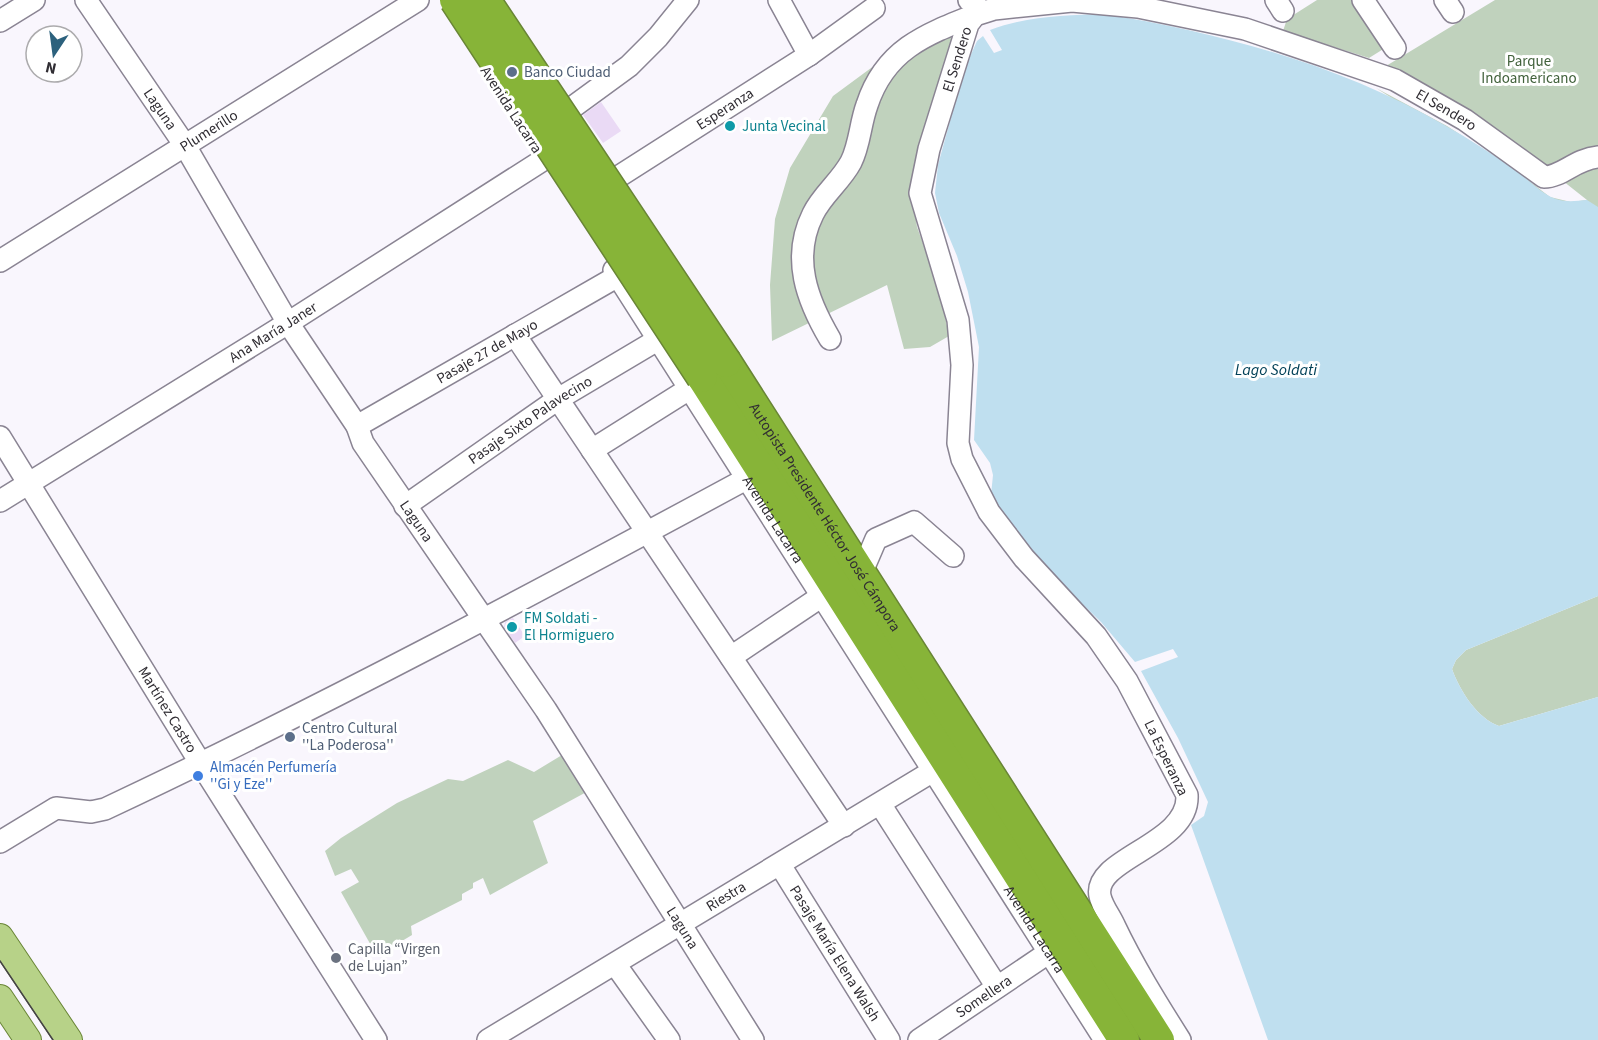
<svg xmlns="http://www.w3.org/2000/svg" width="1598" height="1040" viewBox="0 0 1598 1040" font-family="'Source Sans 3',sans-serif">
<style>
.green{fill:#c0d2bd}
.water{fill:#bfdfef}
.building{fill:#eadaf5}
.lines{fill:none;stroke-linecap:round;stroke-linejoin:round}
.minor-casing{stroke:#8a8493;stroke-width:24}
.major-casing{stroke:#698536;stroke-width:28}
.highway-casing{stroke:#698536;stroke-width:33}
.minor{stroke:#fff;stroke-width:21}
.major{stroke:#b7d288;stroke-width:26}
.highway{stroke:#87b438;stroke-width:30}
.tram{stroke:#454248;stroke-width:1.5}
.highway-bridge-casing{stroke:#698536;stroke-width:33;stroke-linecap:butt}
.highway-bridge{stroke:#87b438;stroke-width:30}
.service-dot{fill:#5c6f8a;stroke:#fff;stroke-width:2}
.culture-dot{fill:#0f9aa8;stroke:#fff;stroke-width:2}
.shop-dot{fill:#3f7fe0;stroke:#fff;stroke-width:2}
.worship-dot{fill:#6b7280;stroke:#fff;stroke-width:2}
.labels{text-anchor:middle;dominant-baseline:central;stroke-width:6;stroke-linejoin:round;paint-order:stroke}
.street-label{font-size:15px;fill:#302d33;stroke:#fff}
.park-label{font-size:15px;fill:#41613b;stroke:#fff}
.service-label{font-size:15px;fill:#4e5e75;stroke:#fff;text-anchor:start}
.culture-label{font-size:15px;fill:#0d838f;stroke:#fff;text-anchor:start}
.shop-label{font-size:15px;fill:#366cbe;stroke:#fff;text-anchor:start}
.worship-label{font-size:15px;fill:#5b616d;stroke:#fff;text-anchor:start}
.water-label{font-size:16px;font-style:italic;fill:#004057;stroke:#fff}
</style>
<rect width="100%" height="100%" fill="#f9f6fd"/>
<!-- green -->
<path class="green" d="M1317 0H1354L1385 48 1369 58 1283 31 1287 19Z
M1495 0H1598V230L1376 88 1447 126 1515 170 1550 197 1571 202 1587 200 1525 151 1386 66Z
M958 24 913 197 917 227 939 287 949 336 930 347 904 349 887 285 772 341 770 285 775 219 790 168 833 96 909 40Z
M1598 596V697L1499 726C1477 718 1460 691 1452 669L1456 660 1466 650Z
M567 752 592 789 533 821 548 863 490 895 483 878 473 883V888L462 894V900L411 926 412 935 377 956 341 892 359 882 351 869 335 876 325 851 341 838 397 803 448 779 463 781 508 760 534 772Z"/>
<!-- water -->
<path class="water" d="M1105 14C1224 34 1341 65 1446 126 1469 139 1493 154 1515 170 1527 178 1538 191 1551 197 1563 203 1575 201 1587 200L1598 207V596L1466 650 1456 660 1452 669C1460 691 1477 718 1499 726L1598 697V1040H1268L1191 825 1204 816 1208 802 1178 738 1141 671 1178 657 1173 649 1135 662 1101 622 1016 540 991 495 993 475 990 463 974 440 979 347 968 292 957 256 939 213 935 193 938 165 959 88 968 61 977 41 983 36 994 53 1002 50 990 30C1028 16 1066 15 1105 14Z"/>
<!-- building -->
<path class="building" d="M601 102 621 131 603 143 583 115Z
M513 618 525 636 515 643 504 627 505 622Z"/>
<g class="lines">
<defs>
<g id="minor">
<path id="s1" d="M86 0 184 144 288 323 357 426 363 443 546 710 753 1040"/>
<path d="M779 0 809 55"/>
<path d="M969 0H975"/>
<path d="M1276 0 1283 11"/>
<path d="M1363 0 1395 48"/>
<path d="M1445 0 1453 12"/>
<path d="M0 21 34 0"/>
<path d="M551 123 629 66 658 37 688 0"/>
<path id="s2" d="M596 191 809 55 874 8"/>
<path id="s3" d="M0 261 418 0"/>
<path id="s4" d="M614 270 1105 1040"/>
<path d="M515 335 844 826"/>
<path d="M830 339C807 300 791 258 813 214 822 195 841 181 851 162 860 144 860 124 867 105 885 50 924 35 975 15"/>
<path id="s5" d="M357 426 618 276"/>
<path id="s6" d="M0 437 201 764 376 1040"/>
<path d="M592 450 689 389"/>
<path id="s7" d="M0 501 288 323 543 160"/>
<path id="s8" d="M405 506 558 399 659 339"/>
<path d="M861 574 876 539 914 522 953 556"/>
<path d="M731 657 822 596"/>
<path d="M880 804 997 987"/>
<path d="M0 842 56 808 91 812 105 809C322 707 535 593 746 479"/>
<path id="s9" d="M780 865 889 1040"/>
<path d="M615 964 669 1040"/>
<path id="s10" d="M488 1040 933 771"/>
<path id="s11" d="M919 1040 1048 953"/>
<path id="s12" d="M1180 1040C1156 1002 1133 965 1114 925 1110 916 1102 906 1100 896 1092 858 1190 845 1187 795L1127 681 1096 636 1024 558 989 512 962 459 958 443 962 365 958 320 920 193 929 149 968 24 975 15 994 9 1072 1 1138 7 1245 29 1395 80 1465 120 1544 177C1562 177 1575 159 1598 157"/>
</g>
<path id="major" d="M0 937 69 1040
M0 998 28 1040"/>
<g id="highway">
<path id="s13" d="M726 362 1159 1040"/>
<path d="M702 377 1124 1040"/>
</g>
</defs>
<!-- minor casing -->
<use href="#minor" class="minor-casing"/>
<!-- major casing -->
<use href="#major" class="major-casing"/>
<!-- highway casing -->
<use href="#highway" class="highway-casing"/>
<!-- minor -->
<use href="#minor" class="minor"/>
<!-- major -->
<use href="#major" class="major"/>
<!-- highway -->
<use href="#highway" class="highway"/>
<!-- tram -->
<path class="tram" d="M0 961 53 1040"/>
<defs>
<path id="highway-bridge" d="M455 0 702 377
M485 0 726 362"/>
</defs>
<!-- highway-bridge casing -->
<use href="#highway-bridge" class="highway-bridge-casing"/>
<!-- highway-bridge -->
<use href="#highway-bridge" class="highway-bridge"/>
</g>
<!-- markers -->
<g class="service-dot">
<circle cx="512" cy="72" r="6"/>
<circle cx="290" cy="737" r="6"/>
</g>
<g class="culture-dot">
<circle cx="730" cy="126" r="6"/>
<circle cx="512" cy="627" r="6"/>
</g>
<circle class="shop-dot" cx="198" cy="776" r="6"/>
<circle class="worship-dot" cx="336" cy="958" r="6"/>
<g class="labels">
<!-- street labels -->
<g class="street-label">
<text stroke="none"><textPath href="#s12" startOffset="1124">El Sendero</textPath></text>
<text stroke="none"><textPath href="#s1" startOffset="132">Laguna</textPath></text>
<text stroke="none"><textPath href="#s2" startOffset="153">Esperanza</textPath></text>
<text transform="translate(511 110) rotate(57)">Avenida Lacarra</text>
<text stroke="none"><textPath href="#s12" startOffset="1664">El Sendero</textPath></text>
<text stroke="none"><textPath href="#s3" startOffset="246">Plumerillo</textPath></text>
<text stroke="none"><textPath href="#s7" startOffset="321">Ana María Janer</textPath></text>
<text stroke="none"><textPath href="#s5" startOffset="150">Pasaje 27 de Mayo</textPath></text>
<text stroke="none"><textPath href="#s8" startOffset="152">Pasaje Sixto Palavecino</textPath></text>
<text stroke="none"><textPath href="#s13" startOffset="184">Autopista Presidente Héctor José Cámpora</textPath></text>
<text stroke="none"><textPath href="#s4" startOffset="296">Avenida Lacarra</textPath></text>
<text stroke="none"><textPath href="#s1" startOffset="618">Laguna</textPath></text>
<text stroke="none"><textPath href="#s6" startOffset="320">Martínez Castro</textPath></text>
<text transform="translate(1166 758) rotate(64)">La Esperanza</text>
<text stroke="none"><textPath href="#s10" startOffset="278">Riestra</textPath></text>
<text stroke="none"><textPath href="#s1" startOffset="1104">Laguna</textPath></text>
<text stroke="none"><textPath href="#s4" startOffset="782">Avenida Lacarra</textPath></text>
<text stroke="none"><textPath href="#s9" startOffset="104">Pasaje María Elena Walsh</textPath></text>
<text stroke="none"><textPath href="#s11" startOffset="78">Somellera</textPath></text>
</g>
<!-- park labels -->
<g class="park-label">
<text x="1529" y="61">Parque<tspan x="1529" dy="17">Indoamericano</tspan></text>
</g>
<!-- service labels -->
<g class="service-label">
<text x="524" y="72">Banco Ciudad</text>
<text x="302" y="728">Centro Cultural<tspan x="302" dy="17">''La Poderosa''</tspan></text>
</g>
<!-- culture labels -->
<g class="culture-label">
<text x="742" y="126">Junta Vecinal</text>
<text x="524" y="618">FM Soldati -<tspan x="524" dy="17">El Hormiguero</tspan></text>
</g>
<!-- shop labels -->
<g class="shop-label">
<text x="210" y="767">Almacén Perfumería<tspan x="210" dy="17">''Gi y Eze''</tspan></text>
</g>
<!-- worship labels -->
<g class="worship-label">
<text x="348" y="949">Capilla “Virgen<tspan x="348" dy="17">de Lujan”</tspan></text>
</g>
<!-- water labels -->
<g class="water-label">
<text x="1276" y="370">Lago Soldati</text>
</g>
</g>
<!-- north arrow -->
<g transform="translate(54 54) rotate(193)"><circle r="28" fill="#ffffff" stroke="#acabad" stroke-width="1.5"/>
<path d="M0-4.5L10 22L0 15L-10 22Z" fill="#2c617d"/>
<text y="-9" font-size="16" font-weight="bold" text-anchor="middle" fill="#302d33">N</text>
</g>
</svg>
